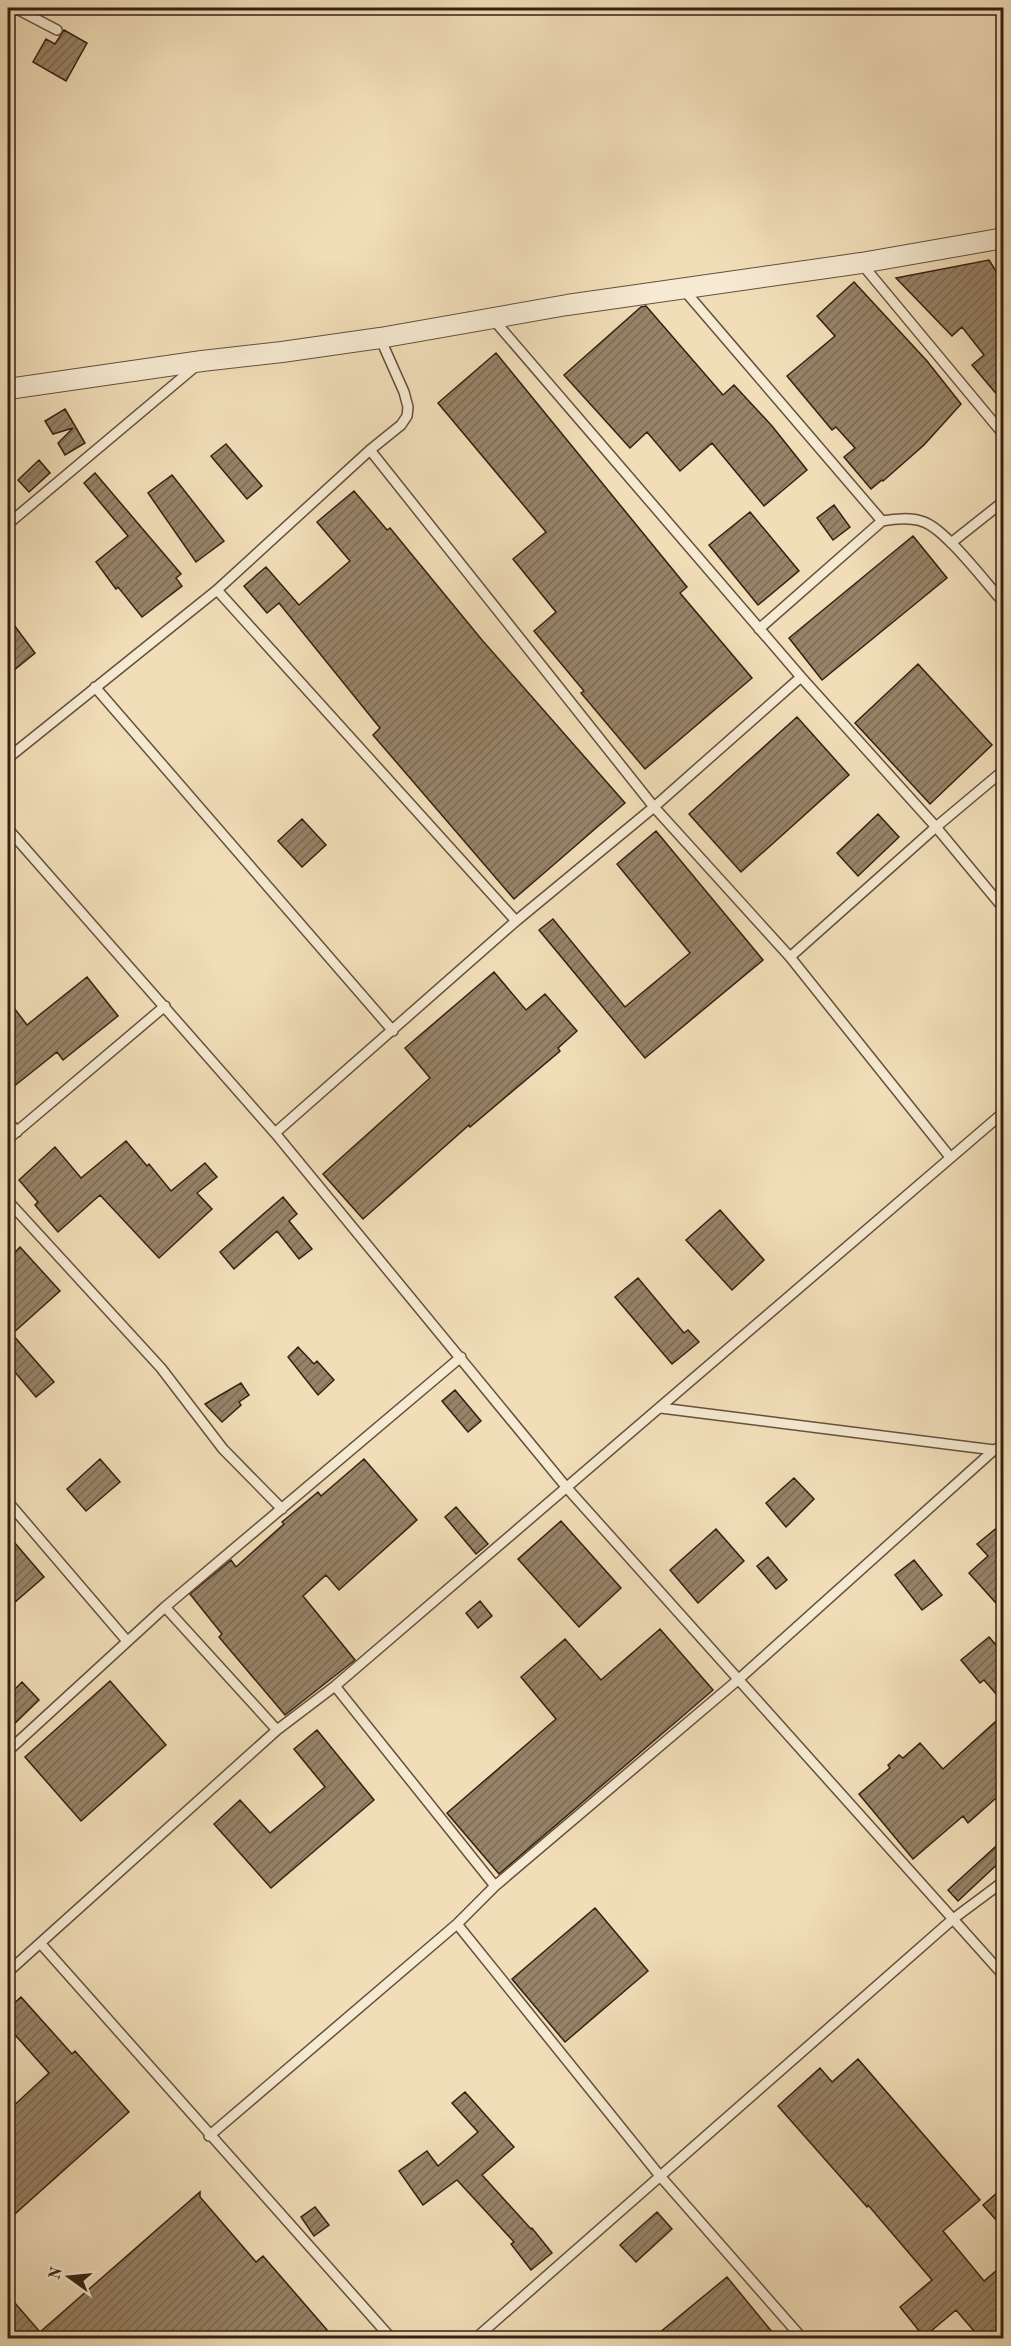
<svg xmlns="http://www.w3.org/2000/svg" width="1011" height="2346" viewBox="0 0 1011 2346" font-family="'Old Standard TT',serif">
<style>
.building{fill:url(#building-hatch);stroke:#352011;stroke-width:1.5}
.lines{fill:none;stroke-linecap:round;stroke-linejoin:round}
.service-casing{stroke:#64503b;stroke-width:12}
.minor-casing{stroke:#64503b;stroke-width:22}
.service{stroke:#f6ead2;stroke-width:9}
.minor{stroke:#f6ead2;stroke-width:20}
</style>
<defs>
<pattern id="building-hatch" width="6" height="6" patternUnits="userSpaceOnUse" patternTransform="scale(1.5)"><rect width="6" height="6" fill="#978368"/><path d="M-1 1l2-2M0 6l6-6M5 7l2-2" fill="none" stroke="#7c6b54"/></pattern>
</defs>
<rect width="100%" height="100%" fill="#f1deb9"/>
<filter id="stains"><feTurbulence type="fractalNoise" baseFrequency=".00333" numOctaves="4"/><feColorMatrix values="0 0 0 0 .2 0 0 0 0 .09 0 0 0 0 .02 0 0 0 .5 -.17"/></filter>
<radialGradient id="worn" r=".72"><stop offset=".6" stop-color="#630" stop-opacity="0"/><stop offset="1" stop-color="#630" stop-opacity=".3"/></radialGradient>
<!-- building -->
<path class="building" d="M64 30 87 43 66 81 33 62 46 39 55 44Z
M989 260 1004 284V403L972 365 984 355 962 327 952 336 896 278Z
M854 282 927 361 961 404 924 445 883 481 882 480 871 489 844 457 855 448 836 427 832 430 787 376 835 336 817 316Z
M646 306 723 395 734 385 772 426 807 470 764 506 712 443 680 471 647 432 630 448 564 375 641 307Z
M496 353 687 587 680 593 752 678 645 769 581 693 584 691 534 631 556 612 513 559 546 532 438 403Z
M65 409 85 443 65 455 58 443 73 428 53 434 45 421Z
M226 444 262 486 247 499 211 456Z
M39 460 50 473 29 492 18 480Z
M95 473 181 574 176 578 182 586 142 617 118 587 116 589 96 562 128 536 84 483Z
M172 475 224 541 196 562 148 493Z
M354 491 387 530 390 528 482 640 625 803 514 899 373 735 380 728 279 603 267 613 244 586 266 567 299 605 350 561 317 522Z
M834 505 850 527 833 540 817 518Z
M750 512 799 571 758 605 709 545Z
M913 536 947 578 822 680 789 638Z
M8 617 35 653 8 675Z
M918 664 992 745 930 804 855 723Z
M797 717 849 775 741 872 689 814Z
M878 814 899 837 858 876 837 853Z
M302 819 326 845 302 867 278 841Z
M656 831 763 960 645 1058 539 930 553 919 625 1007 690 953 617 864Z
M494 972 526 1010 545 994 577 1031 558 1048 560 1051 470 1127 469 1125 363 1219 323 1174 430 1078 405 1048Z
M87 977 118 1016 63 1060 57 1052 8 1091V1000L27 1025Z
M126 1141 147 1166 149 1164 171 1191 205 1163 217 1177 197 1193 212 1209 159 1258 100 1195 58 1232 35 1205 38 1202 19 1180 55 1147 81 1178Z
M283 1197 297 1214 289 1221 312 1249 299 1259 277 1231 234 1269 220 1252Z
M720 1210 764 1260 732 1290 686 1240Z
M20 1247 60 1291 12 1334 54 1382 36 1397 8 1364V1259Z
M638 1278 684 1333 688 1330 699 1342 672 1364 615 1297Z
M298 1347 314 1364 317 1361 334 1380 318 1395 288 1357Z
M241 1383 249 1395 239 1402 241 1405 222 1422 205 1404Z
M455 1390 481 1421 468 1432 442 1401Z
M100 1459 120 1482 86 1511 67 1489Z
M364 1459 417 1520 339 1590 326 1575 303 1596 355 1660 285 1715 219 1637 222 1634 190 1594 231 1560 236 1567 284 1524 282 1522 318 1492 321 1496Z
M794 1478 814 1499 786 1527 766 1503Z
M456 1507 488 1544 476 1554 445 1517Z
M561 1521 621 1588 579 1627 518 1559Z
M1004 1522V1612L969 1573 988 1556 977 1544Z
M716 1529 744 1561 698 1603 670 1570Z
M8 1535 44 1577 8 1608Z
M768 1557 787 1580 776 1589 757 1566Z
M914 1560 942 1595 922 1610 895 1575Z
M480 1601 492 1616 478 1628 466 1613Z
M660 1629 713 1690 499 1874 447 1813 556 1719 521 1677 565 1639 601 1680Z
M989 1637 1004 1654V1703L984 1680 980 1683 961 1660Z
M110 1681 166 1745 81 1821 25 1757Z
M22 1682 39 1700 8 1730V1696Z
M1004 1714V1791L968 1823 963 1816 913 1859 859 1794 890 1768 888 1765 899 1755 903 1758 920 1743 943 1769Z
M317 1730 374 1800 271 1888 214 1824 240 1800 270 1833 325 1787 294 1749Z
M1004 1839V1858L958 1901 948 1890Z
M595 1908 648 1971 565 2042 512 1979Z
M21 1997 72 2054 75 2051 129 2112 8 2220V2111L49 2073 8 2027V2009Z
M858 2059 980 2200 943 2231 984 2281 1004 2264V2324L987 2338H980L956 2310 924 2337 900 2307 932 2280 868 2205 867 2207 778 2106 820 2068 832 2082Z
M465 2092 514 2147 482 2175 531 2229 532 2228 552 2253 531 2270 511 2244 514 2242 457 2180 423 2205 399 2171 427 2151 438 2166 478 2132 452 2103Z
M1004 2187V2229L983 2205Z
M200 2192V2197L256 2262 263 2256 334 2338H8V2295L40 2332Z
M315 2207 329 2225 314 2236 301 2217Z
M657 2212 672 2229 636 2262 620 2245Z
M727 2277 777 2338H653Z"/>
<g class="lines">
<defs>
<path id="service" d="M15 8 57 30
M861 263 1004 435
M684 290 882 521
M493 319 801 677 936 827 1004 909
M370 450 654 807 790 957 950 1157
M8 524 196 366
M951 543 1004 501
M217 590 516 921
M759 629 882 521C895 519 910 517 924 522 946 530 986 583 1004 603
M95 687 393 1031
M8 758 217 590 370 450 401 425 407 416 408 407 404 392 380 338
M8 829 275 1133 567 1488 1004 1976
M790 957 936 827 1004 770
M8 1121 17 1132
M275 1133 516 921 654 807 801 677
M8 1139 165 1006
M8 1201 161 1368 223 1449 282 1509
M661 1408 994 1450
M8 1502 127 1641
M165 1607 277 1730
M335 1686 495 1886
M8 1751 165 1607 461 1357
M457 1924 660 2176 802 2338
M41 1944 391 2338
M8 1972 277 1730 335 1686 1004 1112
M209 2136 457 1924 495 1886 739 1679 994 1450 1004 1445
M476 2338 953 1919 1004 1881"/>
<path id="minor" d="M8 389 202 361 282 352 380 338 567 305 861 263 1004 238"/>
</defs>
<!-- service casing -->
<use href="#service" class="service-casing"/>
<!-- minor casing -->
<use href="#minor" class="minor-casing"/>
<!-- service -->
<use href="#service" class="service"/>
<!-- minor -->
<use href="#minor" class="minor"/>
</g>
<!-- margin -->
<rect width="1011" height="2346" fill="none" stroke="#f1deb9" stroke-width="30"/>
<rect x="9" y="9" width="993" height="2328" fill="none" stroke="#352011" stroke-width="3"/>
<rect x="15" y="15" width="981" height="2316" fill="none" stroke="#352011" stroke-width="1.5"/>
<!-- north arrow -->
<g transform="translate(69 2277) rotate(285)" stroke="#f6ead2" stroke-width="4.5" paint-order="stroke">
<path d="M0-4.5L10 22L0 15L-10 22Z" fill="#352011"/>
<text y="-9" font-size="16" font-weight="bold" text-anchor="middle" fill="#352011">N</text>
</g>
<rect width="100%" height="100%" filter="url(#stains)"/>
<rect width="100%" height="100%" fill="url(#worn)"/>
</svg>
